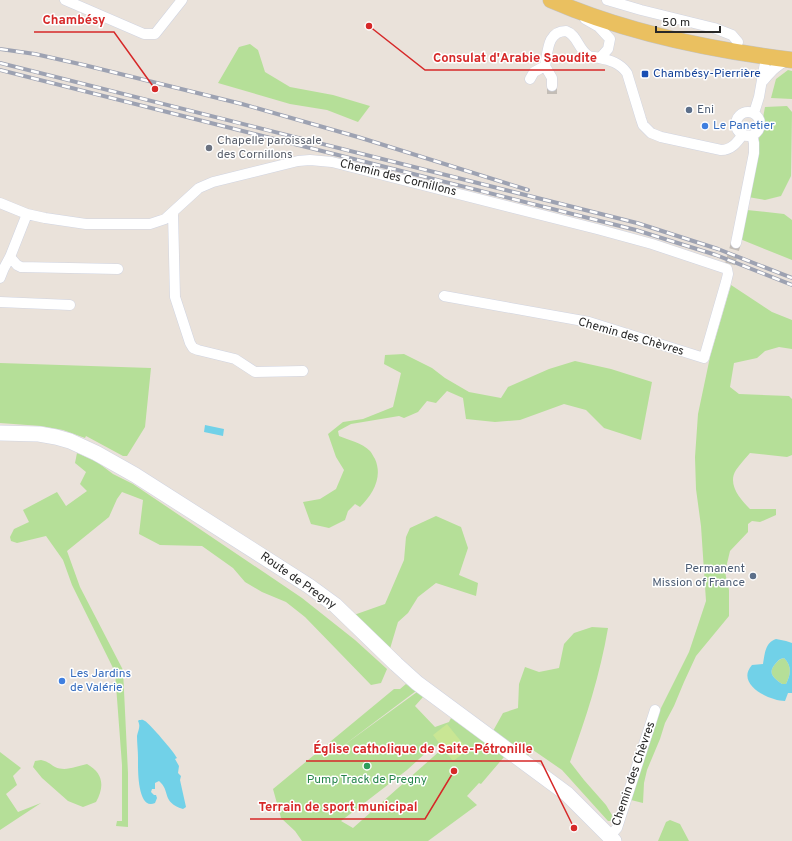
<svg xmlns="http://www.w3.org/2000/svg" width="792" height="841" viewBox="0 0 792 841" font-family="Overpass,sans-serif">
<style>
.green{fill:#b5df98;fill-rule:evenodd}
.pitch{fill:#c9e694}
.water{fill:#71d1e8;fill-rule:evenodd}
.lines{fill:none;stroke-linecap:round;stroke-linejoin:round}
.street-tunnel{stroke:#c3bdb6;stroke-width:10;stroke-dasharray:10 5;stroke-linecap:butt}
.street-casing{stroke:#d0d4e1;stroke-width:11}
.secondary-casing{stroke:#d0d4e1;stroke-width:16}
.primary-casing{stroke:#c3c3c3;stroke-width:17}
.street{stroke:#fff;stroke-width:10}
.secondary{stroke:#fff;stroke-width:15}
.primary{stroke:#eac060;stroke-width:16}
.rail-casing{stroke:#9da2b2;stroke-width:4}
.rail{stroke:#fff;stroke-width:2.5;stroke-dasharray:8;stroke-linecap:butt}
.transit-dot{fill:#1a4fb4;stroke:#fff;stroke-width:1.5}
.service-dot{fill:#5c6f8a;stroke:#fff;stroke-width:1.5}
.shop-dot{fill:#3f7fe0;stroke:#fff;stroke-width:1.5}
.worship-dot{fill:#6b7280;stroke:#fff;stroke-width:1.5}
.leisure-dot{fill:#2e9e5b;stroke:#fff;stroke-width:1.5}
.labels{text-anchor:middle;dominant-baseline:central;stroke-width:3;stroke-linejoin:round;paint-order:stroke}
.transit-label{font-size:12px;fill:#164399;stroke:#fff;text-anchor:start}
.service-label{font-size:12px;fill:#4e5e75;stroke:#fff;text-anchor:start}
.shop-label{font-size:12px;fill:#366cbe;stroke:#fff;text-anchor:start}
.worship-label{font-size:12px;fill:#5b616d;stroke:#fff;text-anchor:start}
.street-label{font-size:12px;fill:#282828;stroke:#fff}
.leisure-label{font-size:12px;fill:#27864d;stroke:#fff}
.leader{fill:none;stroke:#d62828;stroke-width:1.5}
.callout-dot{fill:#d62828;stroke:#fff;stroke-width:1.5}
.callout-label{font-size:13px;text-anchor:middle;font-weight:bold;fill:#d62828;stroke:#fff;stroke-width:3;stroke-linejoin:round;paint-order:stroke}
</style>
<rect width="100%" height="100%" fill="#eae2da"/>
<!-- green -->
<path class="green" d="M250 44 258 50 265 72 290 87 333 95 370 106 358 122 327 110 290 104 218 83 239 47Z
M788 70 792 71V99L771 98 776 79Z
M787 106 792 112 791 176 781 196 765 200 748 197 765 107Z
M747 210 784 214 792 220V260L740 239Z
M731 285 772 312 792 320V349L779 347 765 351 757 358 734 363 730 387 739 394 789 396 792 399V455L787 457 750 453C745 459 740 464 736 470 727 484 740 499 750 509H776V515L760 522 752 521 748 524V532L730 551 725 572 729 590V616L696 656 684 682 674 706 665 723 660 739 647 770 644 783 643 803 631 800 661 708 689 652 706 601 701 526 696 489 695 457 698 414 710 357Z
M404 354 432 368 445 378 469 392 501 398 508 387 549 369 575 361 611 369 652 382 641 440 604 428 586 410 564 404 520 420 495 422 466 419 463 398 447 391 436 403 427 401 418 412 404 418 399 416 351 424 338 431 339 436C349 440 362 443 370 451 372 453 373 456 375 459 383 477 373 494 360 507L355 504 348 511 345 520 329 528 311 524 303 502 320 499 336 489 344 470 336 457 328 434 343 422 363 419 393 407 401 373 384 364 385 355Z
M0 363 151 368 145 427 127 456H123L86 436 85 438 63 430 41 426 0 423Z
M77 453 97 462 113 474 133 484 302 598 355 640 387 669 381 683 371 685 305 617 286 602 262 592 245 582 233 568 202 546 160 545 139 534 143 500 122 492 117 499 109 517 67 551 80 587 123 670 128 773V827L116 826 117 821H122V765L115 672 72 585 63 560 46 536 17 543 11 541 10 537 14 529 29 522 23 510 57 492 66 506 87 491 80 484 86 472 75 463Z
M436 516 461 527 468 548 459 575 478 583 476 596 436 583 418 597 408 613 398 622 389 652 351 616 385 604 404 560 406 537 410 528Z
M592 627 608 628C600 675 586 718 570 762L584 780 606 805 612 815 611 821H608L562 770 533 750 527 757 493 731 503 713 518 708 519 684 525 667 539 672 559 668 564 644 574 633Z
M784 658C792 666 791 674 786 684H782C773 677 767 673 776 663 779 660 780 659 784 658Z
M406 684 416 691 340 748 417 692 423 697 415 706 435 727 449 722 451 718 504 757 481 784 479 783 467 796 477 805 428 841H302L295 831 281 818 273 789 394 689H400ZM436 746 442 749 353 828 341 821 407 770 430 749Z
M0 752 21 768 13 776 17 785 6 794 18 812 41 803 0 830Z
M41 760C47 761 50 764 55 767 66 772 76 766 87 764 103 773 105 786 96 802L83 807 68 801 42 778 33 767 35 761Z
M670 820 680 824 689 841H658L666 822Z"/>
<!-- pitch -->
<path class="pitch" d="M447 724 468 750 453 761 433 735Z"/>
<!-- water -->
<path class="water" d="M205 425 224 429 223 436 204 432Z
M776 639 786 641 792 643V693H788L785 701C769 701 735 684 752 665L763 664C765 653 765 643 776 639ZM784 658C792 666 791 674 786 684H782C773 677 767 673 776 663 779 660 779 659 784 658Z
M139 720C142 720 142 719 145 721 150 724 174 752 177 758L175 759 179 766 178 773 181 776 180 780 186 807 183 809C161 802 171 791 159 781L155 783V789H152L151 792 154 795H156L157 798 155 803C137 811 138 768 138 758 138 751 137 743 137 736 138 730 141 727 138 721Z"/>
<g class="lines">
<!-- street-tunnel -->
<path class="street-tunnel" d="M552 94V86
M730 264 736 243"/>
<defs>
<path id="street" d="M65 0 144 34H155L182 0
M607 0 641 10 714 28 732 35 738 42
M585 19 599 27 610 39 608 49 600 58
M530 79 534 72 545 66
M762 82C770 73 777 64 789 60
M552 86V78L545 66C548 52 547 31 566 31 578 35 578 50 589 56 592 57 596 57 599 58 610 60 620 63 627 73L641 119 643 125 651 133 661 137 721 150C731 150 737 143 743 134
M736 124a12 12 0 1 1 24 0a12 12 0 1 1-24 0Z
M754 113 759 97 766 57
M0 203 27 214 45 218 86 224H150L165 219 199 188 213 182 298 161 310 160 332 162 597 229 652 244 727 269
M173 213 175 297 190 343 193 348 198 350 235 359 255 372 303 371
M736 243 754 153V143L752 135
M10 257 17 265 21 267 118 269
M0 278 4 268 10 257 27 214
M444 296 589 322 704 358 726 282 728 274 727 269
M0 302 70 305
M610 836 617 828 655 710"/>
<path id="secondary" d="M0 433 39 434 56 437 70 441 96 453 135 475 309 586 335 605 396 664 417 683 567 794 614 841"/>
<path id="primary" d="M551 0C627 33 710 50 792 60"/>
</defs>
<!-- street casing -->
<use href="#street" class="street-casing"/>
<!-- secondary casing -->
<use href="#secondary" class="secondary-casing"/>
<!-- primary casing -->
<use href="#primary" class="primary-casing"/>
<!-- street -->
<use href="#street" class="street"/>
<!-- secondary -->
<use href="#secondary" class="secondary"/>
<!-- primary -->
<use href="#primary" class="primary"/>
<defs>
<path id="rail" d="M0 49 35 54 84 65 242 104 358 137 528 190
M0 63 637 223 718 249 792 278
M0 70 636 230 716 255 792 285"/>
</defs>
<!-- rail casing -->
<use href="#rail" class="rail-casing"/>
<!-- rail -->
<use href="#rail" class="rail"/>
</g>
<!-- markers -->
<rect class="transit-dot" x="641" y="70" width="8" height="8" rx="2"/>
<g class="service-dot">
<circle cx="689" cy="110" r="4"/>
<circle cx="753" cy="576" r="4"/>
</g>
<g class="shop-dot">
<circle cx="705" cy="126" r="4"/>
<circle cx="62" cy="681" r="4"/>
</g>
<circle class="worship-dot" cx="209" cy="148" r="4"/>
<circle class="leisure-dot" cx="367" cy="766" r="4"/>
<g class="labels">
<!-- transit labels -->
<g class="transit-label">
<text x="653" y="74">Chambésy-Pierrière</text>
</g>
<!-- service labels -->
<g class="service-label">
<text x="697" y="110">Eni</text>
<text x="745" y="569" text-anchor="end">Permanent<tspan x="745" dy="14">Mission of France</tspan></text>
</g>
<!-- shop labels -->
<g class="shop-label">
<text x="713" y="126">Le Panetier</text>
<text x="70" y="674">Les Jardins<tspan x="70" dy="14">de Valérie</tspan></text>
</g>
<!-- worship labels -->
<g class="worship-label">
<text x="217" y="141">Chapelle paroissale<tspan x="217" dy="14">des Cornillons</tspan></text>
</g>
<!-- street labels -->
<g class="street-label">
<text transform="translate(398 178) rotate(14)">Chemin des Cornillons</text>
<text transform="translate(631 337) rotate(16)">Chemin des Chèvres</text>
<text transform="translate(298 581) rotate(35)">Route de Pregny</text>
<text transform="translate(634 774) rotate(-71)">Chemin des Chèvres</text>
</g>
<!-- leisure labels -->
<g class="leisure-label">
<text x="367" y="780">Pump Track de Pregny</text>
</g>
</g>
<!-- callouts -->
<path class="leader" d="M155 89L114 32H34M369 26L425 70H605M574 828L541 761H306M454 771L425 819H250"/>
<g class="callout-dot">
<circle cx="155" cy="89" r="4"/>
<circle cx="369" cy="26" r="4"/>
<circle cx="574" cy="828" r="4"/>
<circle cx="454" cy="771" r="4"/>
</g>
<g class="callout-label">
<text x="74" y="24">Chambésy</text>
<text x="515" y="62">Consulat d'Arabie Saoudite</text>
<text x="423" y="753">Église catholique de Saite-Pétronille</text>
<text x="338" y="811">Terrain de sport municipal</text>
</g>
<!-- scale -->
<path d="M656 26v6h64v-6" fill="none" stroke="#282828" stroke-width="2"/>
<text x="662" y="26" font-size="12" fill="#282828" stroke="#ffffff" stroke-width="3" paint-order="stroke">50 m</text>
</svg>
